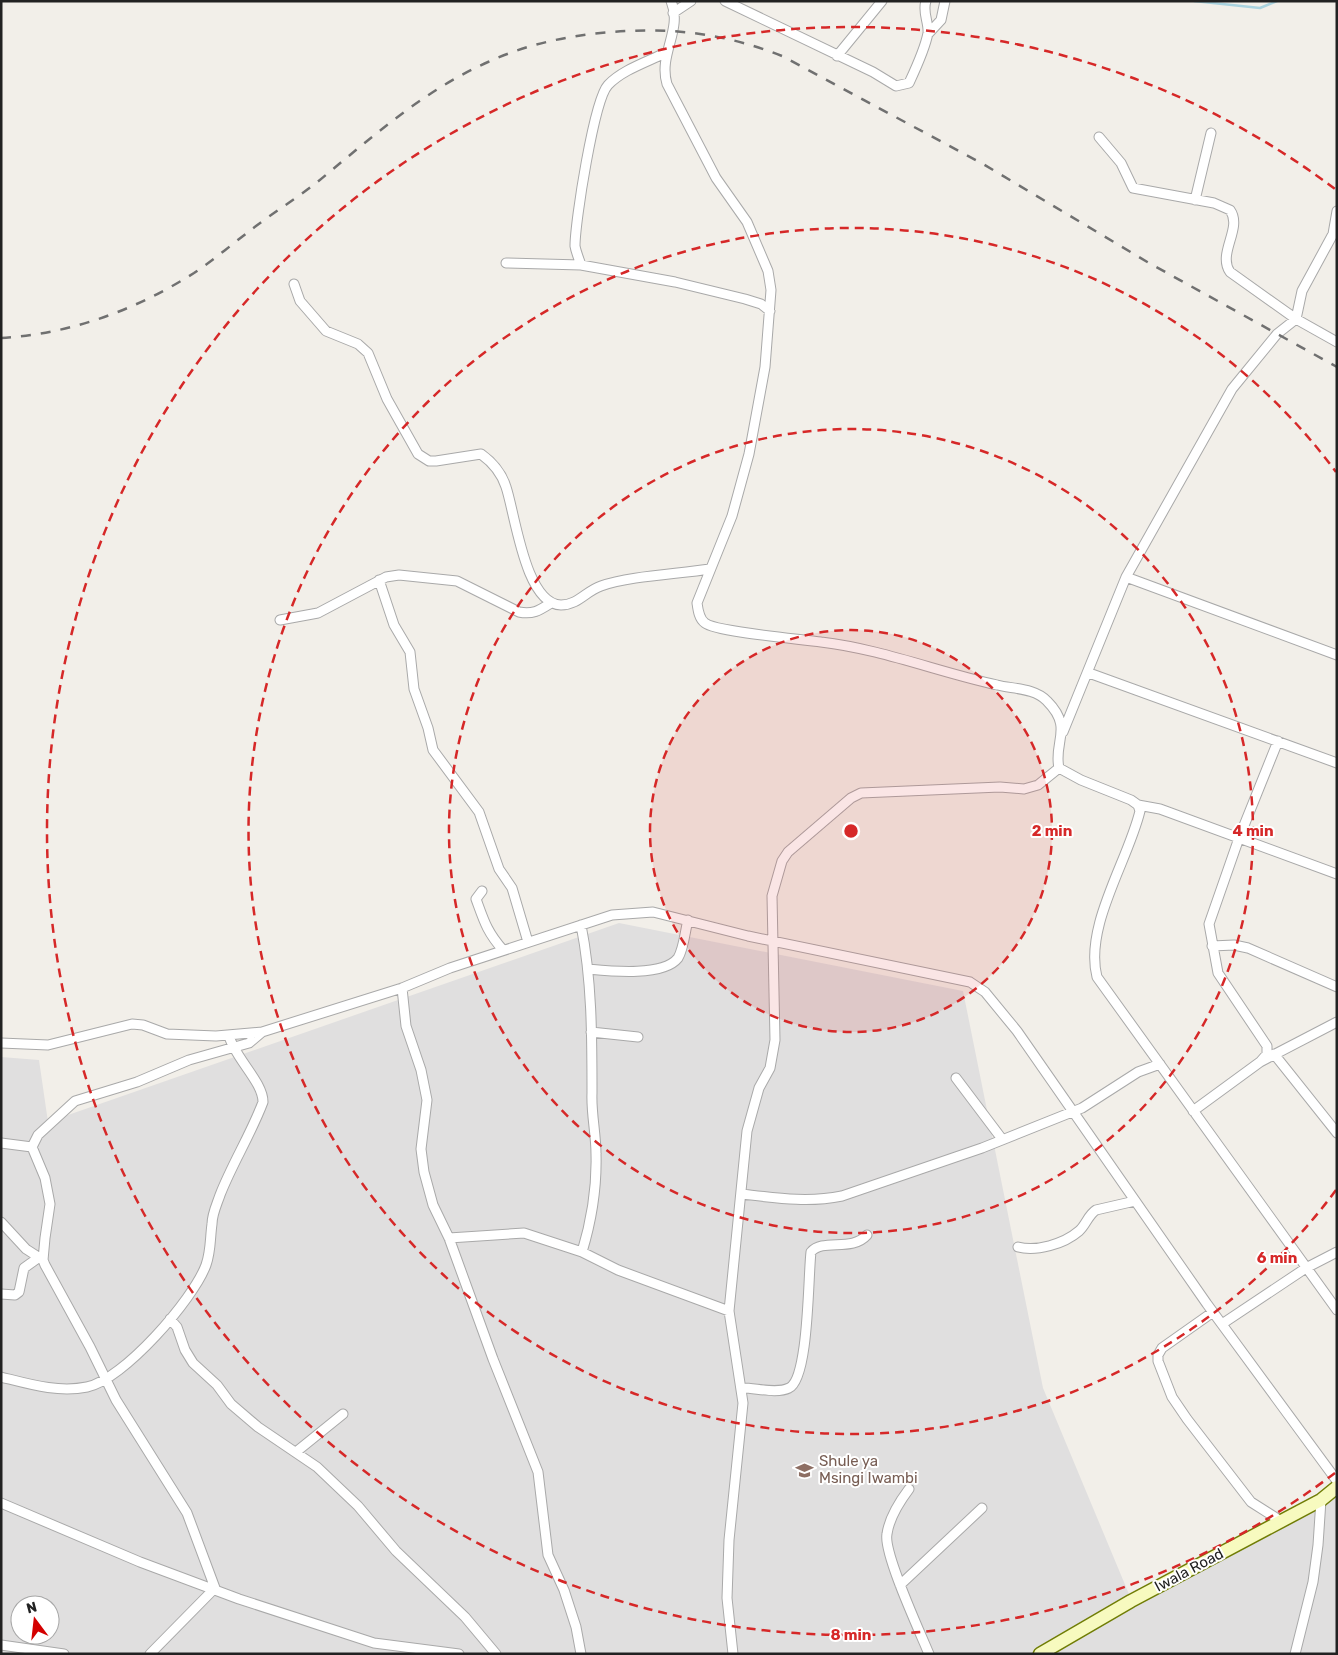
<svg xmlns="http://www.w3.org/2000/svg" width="1338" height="1655" viewBox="0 0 1338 1655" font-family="Rubik,sans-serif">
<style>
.residential{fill:#e0dfdf;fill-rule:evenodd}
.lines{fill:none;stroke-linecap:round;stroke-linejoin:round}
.stream{stroke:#aad3df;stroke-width:2.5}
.street-casing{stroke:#a9a9a9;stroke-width:11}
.secondary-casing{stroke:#707d05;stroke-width:15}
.street{stroke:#fff;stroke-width:9}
.secondary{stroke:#f7fabf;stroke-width:12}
.rail{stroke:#707070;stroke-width:2.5;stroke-dasharray:10 10;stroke-linecap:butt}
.ring{fill:none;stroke:#d62828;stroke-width:2.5;stroke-dasharray:9 6}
.labels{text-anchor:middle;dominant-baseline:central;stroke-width:4;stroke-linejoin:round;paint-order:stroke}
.education-label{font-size:15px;fill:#785e54;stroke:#fff;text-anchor:start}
.street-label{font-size:15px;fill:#222;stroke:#fff}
.centre{fill:#d62828;stroke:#fff;stroke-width:2.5}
.ring-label{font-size:15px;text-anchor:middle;font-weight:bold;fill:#d62828;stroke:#fff;stroke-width:4;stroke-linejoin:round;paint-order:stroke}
</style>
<rect width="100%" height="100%" fill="#f2efe9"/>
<!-- residential -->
<path class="residential" d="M619 923 963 991 1043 1388 1131 1599 1337 1487V1654H1V1057L39 1060 48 1122ZM20 1605H50V1635H20Z"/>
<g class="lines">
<!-- stream -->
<path class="stream" d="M1194 1 1260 8 1277 1"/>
<defs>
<path id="street" d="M671 1C683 30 658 54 667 84L716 178 747 222 768 271 771 290 765 367 749 454 732 516 697 603C698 610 699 619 705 623 716 632 801 639 821 642 881 649 938 672 997 685 1013 689 1035 688 1047 701 1074 728 1053 742 1059 768L1081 780 1131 800 1138 805 1140 811C1128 861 1084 926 1097 977L1337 1310
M725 1 873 72 896 86 909 83C916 68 925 49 928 33 929 22 922 12 926 1
M673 13 691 1
M928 34 941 20 945 1
M837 56 882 1
M1099 137 1121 163 1133 188 1214 203 1230 210C1243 228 1217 253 1230 272L1296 319 1337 342
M1195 200 1211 133
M506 263 581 265 675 282 745 299 761 304 770 311
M581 265C579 259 576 252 575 246 575 222 594 100 608 85 622 70 647 62 665 53
M294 284 300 301 326 331 358 344 368 353 387 399 418 454 429 461H436L481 454C492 462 502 474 506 487 515 513 525 604 561 605 578 605 586 591 601 586 629 576 678 574 710 569
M1126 577 1337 655
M379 580 394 625 410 652 414 689 428 728 433 750 479 812 499 869 512 888 528 942
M280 620 318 613 386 577 399 575 457 581 519 612C533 615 540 610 551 603
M1089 673 1337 763
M1063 732 1126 577 1232 389 1277 334 1296 319 1302 291 1333 234 1337 211
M1138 805 1160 809 1337 874
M482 891 476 899C484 921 487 932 503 950
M581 925C592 980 592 1037 592 1093 591 1113 596 1133 596 1154 597 1188 592 1219 582 1252
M1212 946 1234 945 1248 948 1337 987
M588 969C609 971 663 977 678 958 684 948 685 931 688 920
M402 988 406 1026 421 1070 427 1100 421 1149 424 1172 433 1205 449 1238 493 1359 538 1472 548 1555 564 1590 576 1627 581 1654
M591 1032 638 1037
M1 1043 48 1045 132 1024 143 1025 167 1034 216 1036 262 1032 402 988 450 968 612 915 653 912 748 936 970 982 985 992 1017 1031 1207 1304 1337 1481
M1274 1054 1337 1133
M1260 1062 1267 1054V1046L1218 973 1209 924 1239 838 1278 741
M956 1078 1002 1139
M1193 1111 1260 1062 1337 1022
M1 1143 32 1147 45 1178 50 1204 45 1238 43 1260 45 1265 90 1347 116 1400 187 1513 215 1588 150 1654
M32 1147 38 1135 75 1101 137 1082 189 1060 249 1043 262 1032
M742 1194C776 1198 808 1203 842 1196L982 1148 1082 1108 1138 1072 1160 1064
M1 1222 26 1249 43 1260
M449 1238 524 1233 582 1252 618 1270 729 1311
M1018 1247C1036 1252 1064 1244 1079 1231 1086 1225 1088 1215 1096 1210L1135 1201
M1 1294 15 1295 19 1292 24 1268 38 1258
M1213 1312 1162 1348 1158 1355V1361L1172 1397 1187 1419 1251 1502 1281 1521
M170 1319 177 1327 185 1350 193 1363 217 1385 231 1404 258 1427 317 1467 358 1506 396 1551 465 1617 496 1654
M1222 1324 1306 1268 1337 1252
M1 1377C29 1384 58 1393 87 1387 123 1380 193 1300 206 1265 211 1251 210 1238 212 1224 212 1214 217 1204 220 1195 232 1164 251 1134 263 1102 263 1082 235 1058 229 1036
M743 1388C756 1388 777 1394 789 1388 809 1379 808 1276 811 1252 823 1238 852 1252 867 1235
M296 1452 343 1414
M909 1489C900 1501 889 1519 887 1534 883 1553 920 1632 929 1654
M1 1503 140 1562 239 1599 374 1643 459 1654
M900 1585 982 1508
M1 1645 64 1654
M733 1654 727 1598 729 1540 743 1403 729 1311 747 1131 759 1088 770 1068 775 1040 772 896 782 861 788 852 851 798 861 793 1000 787 1024 789 1038 785 1059 768
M1295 1654 1313 1582 1318 1545 1321 1500"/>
<path id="secondary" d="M1040 1654 1131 1601 1321 1500 1337 1487"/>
</defs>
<!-- street casing -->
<use href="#street" class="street-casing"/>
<!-- secondary casing -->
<use href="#secondary" class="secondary-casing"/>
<!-- street -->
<use href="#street" class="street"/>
<!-- secondary -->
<use href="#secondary" class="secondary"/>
<!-- rail -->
<path class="rail" d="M1 338C70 334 136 310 194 273 215 259 236 241 256 226 280 208 305 193 327 174 378 132 427 89 488 62 531 42 581 33 628 31 681 28 732 36 782 56L983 164 1149 263 1337 367"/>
</g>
<!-- distance rings -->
<circle cx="851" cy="831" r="201" fill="#d62828" fill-opacity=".12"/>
<g class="ring">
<circle cx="851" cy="831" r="201"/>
<circle cx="851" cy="831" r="402"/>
<path d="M1336 1190A603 603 0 1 1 1336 472"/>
<path d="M1335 1473A804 804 0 1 1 1335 189"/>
</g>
<!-- icons -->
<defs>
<symbol id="school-bare" viewBox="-9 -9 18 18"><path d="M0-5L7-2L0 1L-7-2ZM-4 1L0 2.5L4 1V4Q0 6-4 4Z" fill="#8d6e63" stroke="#fff" stroke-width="2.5" paint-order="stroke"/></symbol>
</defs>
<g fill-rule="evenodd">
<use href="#school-bare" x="792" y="1458" width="25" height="25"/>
</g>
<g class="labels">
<!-- education labels -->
<g class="education-label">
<text x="819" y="1461">Shule ya<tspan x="819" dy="17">Msingi Iwambi</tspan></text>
</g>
<!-- street labels -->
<g class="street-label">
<text transform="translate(1189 1570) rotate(-28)">Iwala Road</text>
</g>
</g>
<circle cx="851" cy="831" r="8" class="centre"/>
<g class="ring-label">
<text x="1052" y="836">2 min</text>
<text x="1253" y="836">4 min</text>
<text x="1277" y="1263">6 min</text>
<text x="851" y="1640">8 min</text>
</g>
<!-- border -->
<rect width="1338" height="1655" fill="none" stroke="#222222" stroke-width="5"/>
<!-- north arrow -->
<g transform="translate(35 1620) rotate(345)"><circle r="24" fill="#ffffff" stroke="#a7a7a7"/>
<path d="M0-4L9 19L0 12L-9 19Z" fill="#d40000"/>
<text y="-8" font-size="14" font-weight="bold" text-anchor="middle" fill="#222222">N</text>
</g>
</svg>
